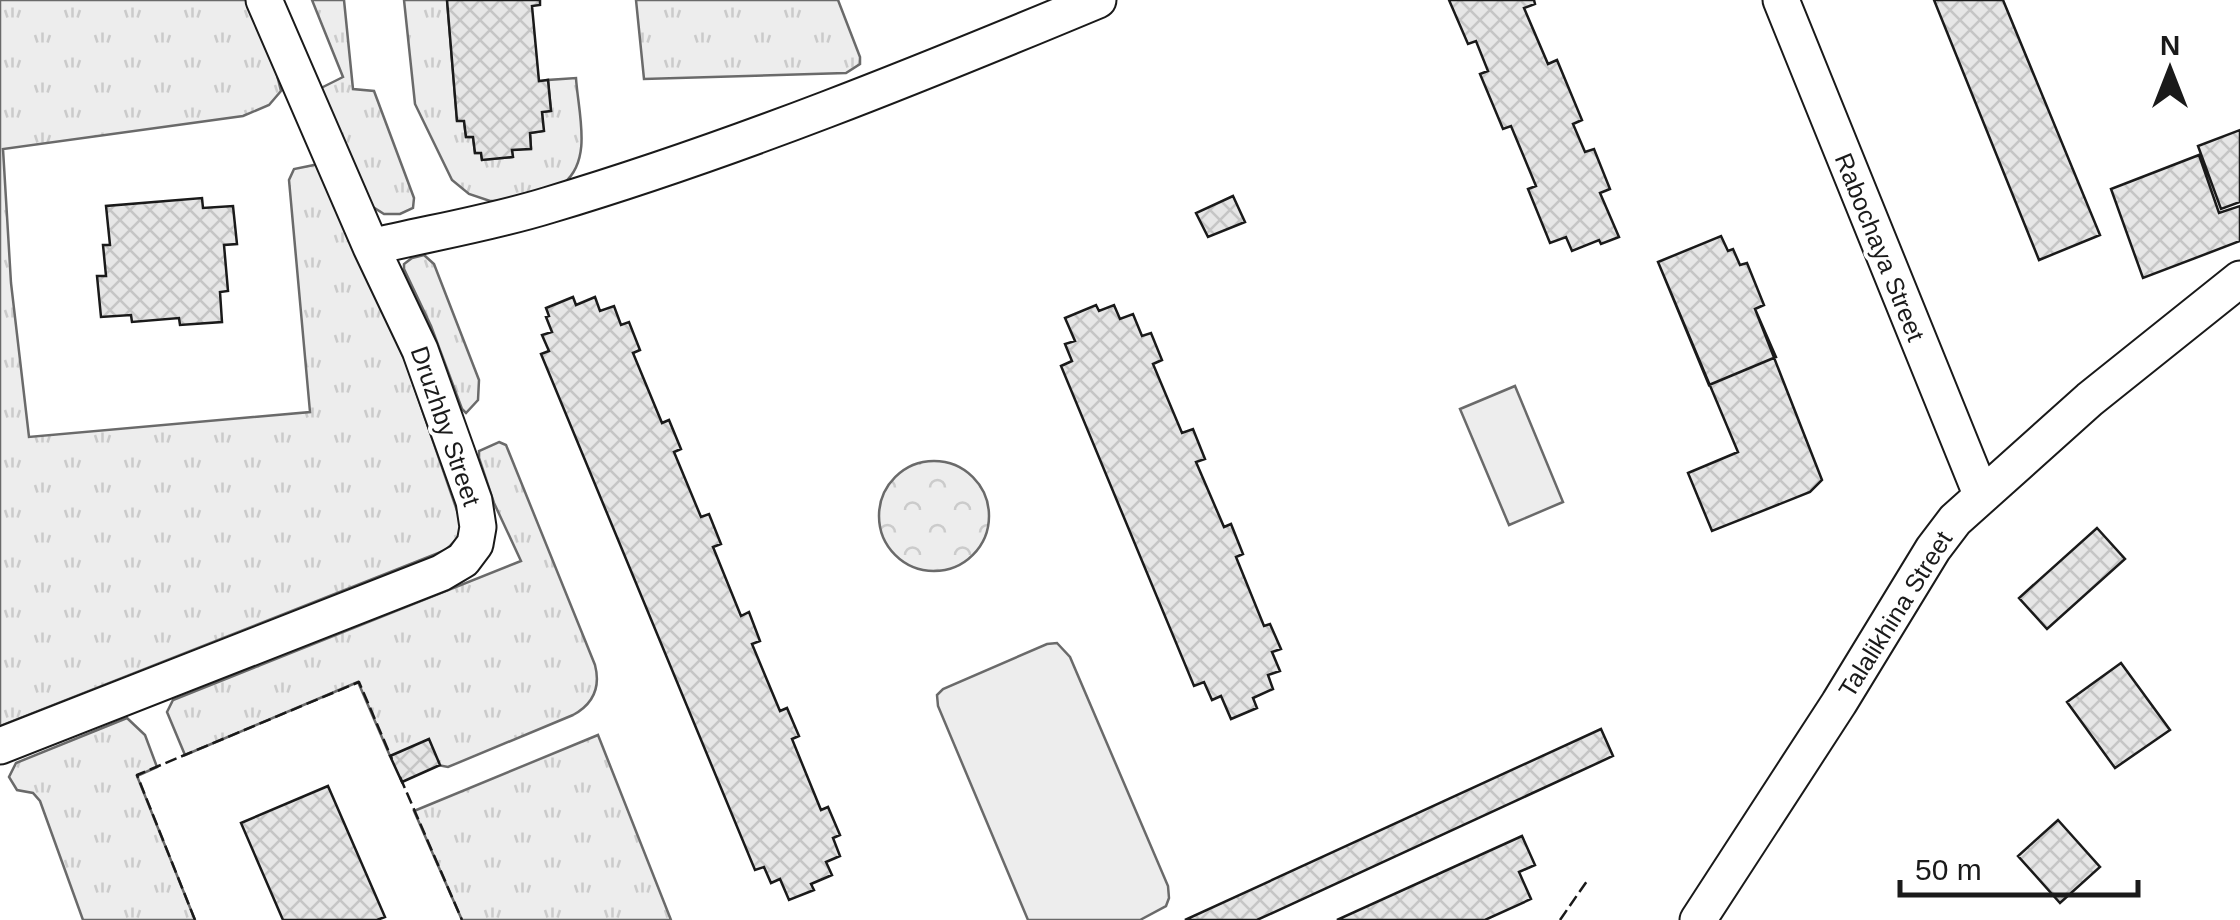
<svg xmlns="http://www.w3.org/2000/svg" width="2240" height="920" viewBox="0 0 2240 920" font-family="Helvetica,sans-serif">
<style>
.grass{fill:url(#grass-tufts);stroke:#6a6a6a;stroke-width:2.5}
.park{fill:url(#park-crowns);stroke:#6a6a6a;stroke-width:2.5}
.built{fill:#ededed;stroke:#6a6a6a;stroke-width:2.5}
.building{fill:url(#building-cross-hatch);stroke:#1a1a1a;stroke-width:2.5}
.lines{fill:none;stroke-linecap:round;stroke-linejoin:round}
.minor-casing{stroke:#1a1a1a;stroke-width:39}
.minor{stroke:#fff;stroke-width:35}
.fence{stroke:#1a1a1a;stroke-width:2.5;stroke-dasharray:12 5;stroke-linecap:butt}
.labels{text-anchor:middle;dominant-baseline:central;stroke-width:8;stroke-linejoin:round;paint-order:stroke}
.street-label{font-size:25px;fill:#1a1a1a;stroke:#fff}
</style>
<defs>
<pattern id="grass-tufts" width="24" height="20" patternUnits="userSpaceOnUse" patternTransform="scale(2.5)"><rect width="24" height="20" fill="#ededed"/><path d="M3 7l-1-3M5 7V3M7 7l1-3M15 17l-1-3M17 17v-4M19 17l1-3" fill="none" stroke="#cbcbcb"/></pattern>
<pattern id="park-crowns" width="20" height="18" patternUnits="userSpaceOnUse" patternTransform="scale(2.5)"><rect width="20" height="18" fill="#ededed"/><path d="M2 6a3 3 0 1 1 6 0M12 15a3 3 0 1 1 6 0" fill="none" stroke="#cbcbcb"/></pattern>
<pattern id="building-cross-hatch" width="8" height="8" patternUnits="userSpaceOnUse" patternTransform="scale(2.5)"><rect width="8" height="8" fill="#e6e6e6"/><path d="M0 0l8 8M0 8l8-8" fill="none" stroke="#c5c5c5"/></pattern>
</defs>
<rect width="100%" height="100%" fill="#fff"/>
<!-- grass -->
<path class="grass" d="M0 0H246L274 63 281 91 269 105 243 116 3 149 11 283 29 437 310 412 289 180 294 169 319 164 406 363 462 525 458 538 446 550 0 726Z
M312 0H344L353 89 374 91 414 198 413 208 400 214H384L373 207 365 194 321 88 343 77Z
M404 0H447L457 120 464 121 466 137H473L475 153H481L482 160 512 157V150L531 148 530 133 543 131 542 112 551 111 548 80 576 78C578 112 593 159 564 183L501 201H490L469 194 452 180 415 104Z
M636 0H838L860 57V64L846 73 644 79Z
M424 255 434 264 479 380 478 400 466 413 462 409 431 326 404 269V264L412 258Z
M499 442 506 445 595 665C601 688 593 704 573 715L448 767 390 756 358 682 185 755 167 712 173 700 521 561 494 503 479 458V451Z
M127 718 145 735 157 767 137 776 195 920H83L40 801 33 793 17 790 9 777 16 763Z
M598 735 671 920H462L414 811Z"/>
<!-- park -->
<path class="park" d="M879 516a55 55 0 1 1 110 0a55 55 0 1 1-110 0Z"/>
<!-- built -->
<path class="built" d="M1515 386 1563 502 1509 525 1460 409Z
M1057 643 1070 657 1168 886 1169 898 1166 906 1140 920H1028L938 706 937 695 943 689 1047 644Z"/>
<!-- building -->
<path class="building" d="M447 0H540V5L532 6 539 81 548 80 551 111 542 112 544 131 530 133 531 149 512 150 513 157 482 160 481 153H475L473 137H466L464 121H457Z
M1449 0H1534L1535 4 1524 8 1548 64 1557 60 1582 120 1573 124 1585 152 1594 149 1610 189 1600 193 1619 237 1601 244 1599 240 1572 251 1566 237 1550 243 1528 189 1536 186 1511 126 1503 129 1480 74 1488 71 1476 41 1468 44Z
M1934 0H2003L2100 235 2039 260Z
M2240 130V202L2221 209 2198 146Z
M2199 155 2219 213 2240 206V241L2143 278 2111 189Z
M1233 196 1245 222 1208 237 1196 213Z
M202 198 203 208 233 206 237 244 224 245 228 291 220 292 222 322 180 325 179 318 132 322 131 315 101 317 97 276H106L103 245H110L106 206Z
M1721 236 1728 251 1733 249 1740 265 1747 263 1764 305 1755 309 1776 357 1709 385 1658 262Z
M1721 236 1728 251 1733 249 1740 265 1747 263 1764 305 1755 309 1822 480 1810 492 1712 531 1688 473 1738 452 1658 262Z
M573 297 576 305 595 297 600 311 614 306 621 325 629 322 640 350 633 353 662 423 669 420 681 449 674 452 701 517 709 514 721 544 713 547 741 616 749 612 760 641 752 644 780 711 787 708 799 736 792 739 821 810 828 807 840 835 833 838 840 856 826 862 832 875 811 884 814 890 789 900 780 879 771 883 764 867 755 870 541 354 549 351 542 335 552 332 546 317 549 316 546 308Z
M1096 305 1099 311 1114 305 1120 319 1133 314 1142 336 1151 333 1162 360 1153 364 1182 433 1193 429 1205 459 1196 462 1224 527 1231 524 1243 554 1236 557 1264 626 1270 624 1281 649 1272 652 1280 671 1268 675 1273 689 1253 698 1257 708 1231 719 1221 696 1212 700 1204 682 1194 686 1061 366 1072 361 1065 344 1075 341 1065 318Z
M2097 528 2125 559 2047 629 2019 598Z
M2121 663 2170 730 2115 768 2067 702Z
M1601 729 1613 756 1257 920H1185Z
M429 739 440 765 402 782 390 756Z
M429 739 440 765 402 782 390 756Z
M328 786 385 917 377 920H283L241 823Z
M2058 820 2100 867 2060 903 2018 856Z
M1522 836 1535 865 1519 872 1531 899 1485 920H1337Z"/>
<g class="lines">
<defs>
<path id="minor" d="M1781 0 1981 494
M371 247C430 233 491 223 549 205 736 149 918 75 1098 0
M0 746 441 573 463 560 475 544 478 527 474 501 420 350 371 247 264 0
M1698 920 1839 703 1933 549 1955 520 2090 399 2240 279"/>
</defs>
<!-- minor casing -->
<use href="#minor" class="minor-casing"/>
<!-- minor -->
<use href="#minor" class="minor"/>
<!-- fence -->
<path class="fence" d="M400 777 462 920
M195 920 137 775 359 682 392 759
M1560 920 1587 881"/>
</g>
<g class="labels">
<!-- street labels -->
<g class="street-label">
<text transform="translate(1880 247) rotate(68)">Rabochaya Street</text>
<text transform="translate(446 426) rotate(71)">Druzhby Street</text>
<text transform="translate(1895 614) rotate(-58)">Talalikhina Street</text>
</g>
</g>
<!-- north arrow -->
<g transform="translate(2170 70)" stroke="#ffffff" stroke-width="8" paint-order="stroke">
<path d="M0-8L18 38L0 25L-18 38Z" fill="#1a1a1a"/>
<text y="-15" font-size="28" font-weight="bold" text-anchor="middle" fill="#1a1a1a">N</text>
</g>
<!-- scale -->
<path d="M1900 880v15h238v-15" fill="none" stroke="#1a1a1a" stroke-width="5"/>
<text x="1915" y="880" font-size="30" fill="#1a1a1a" stroke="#ffffff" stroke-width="8" paint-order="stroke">50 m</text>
</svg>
